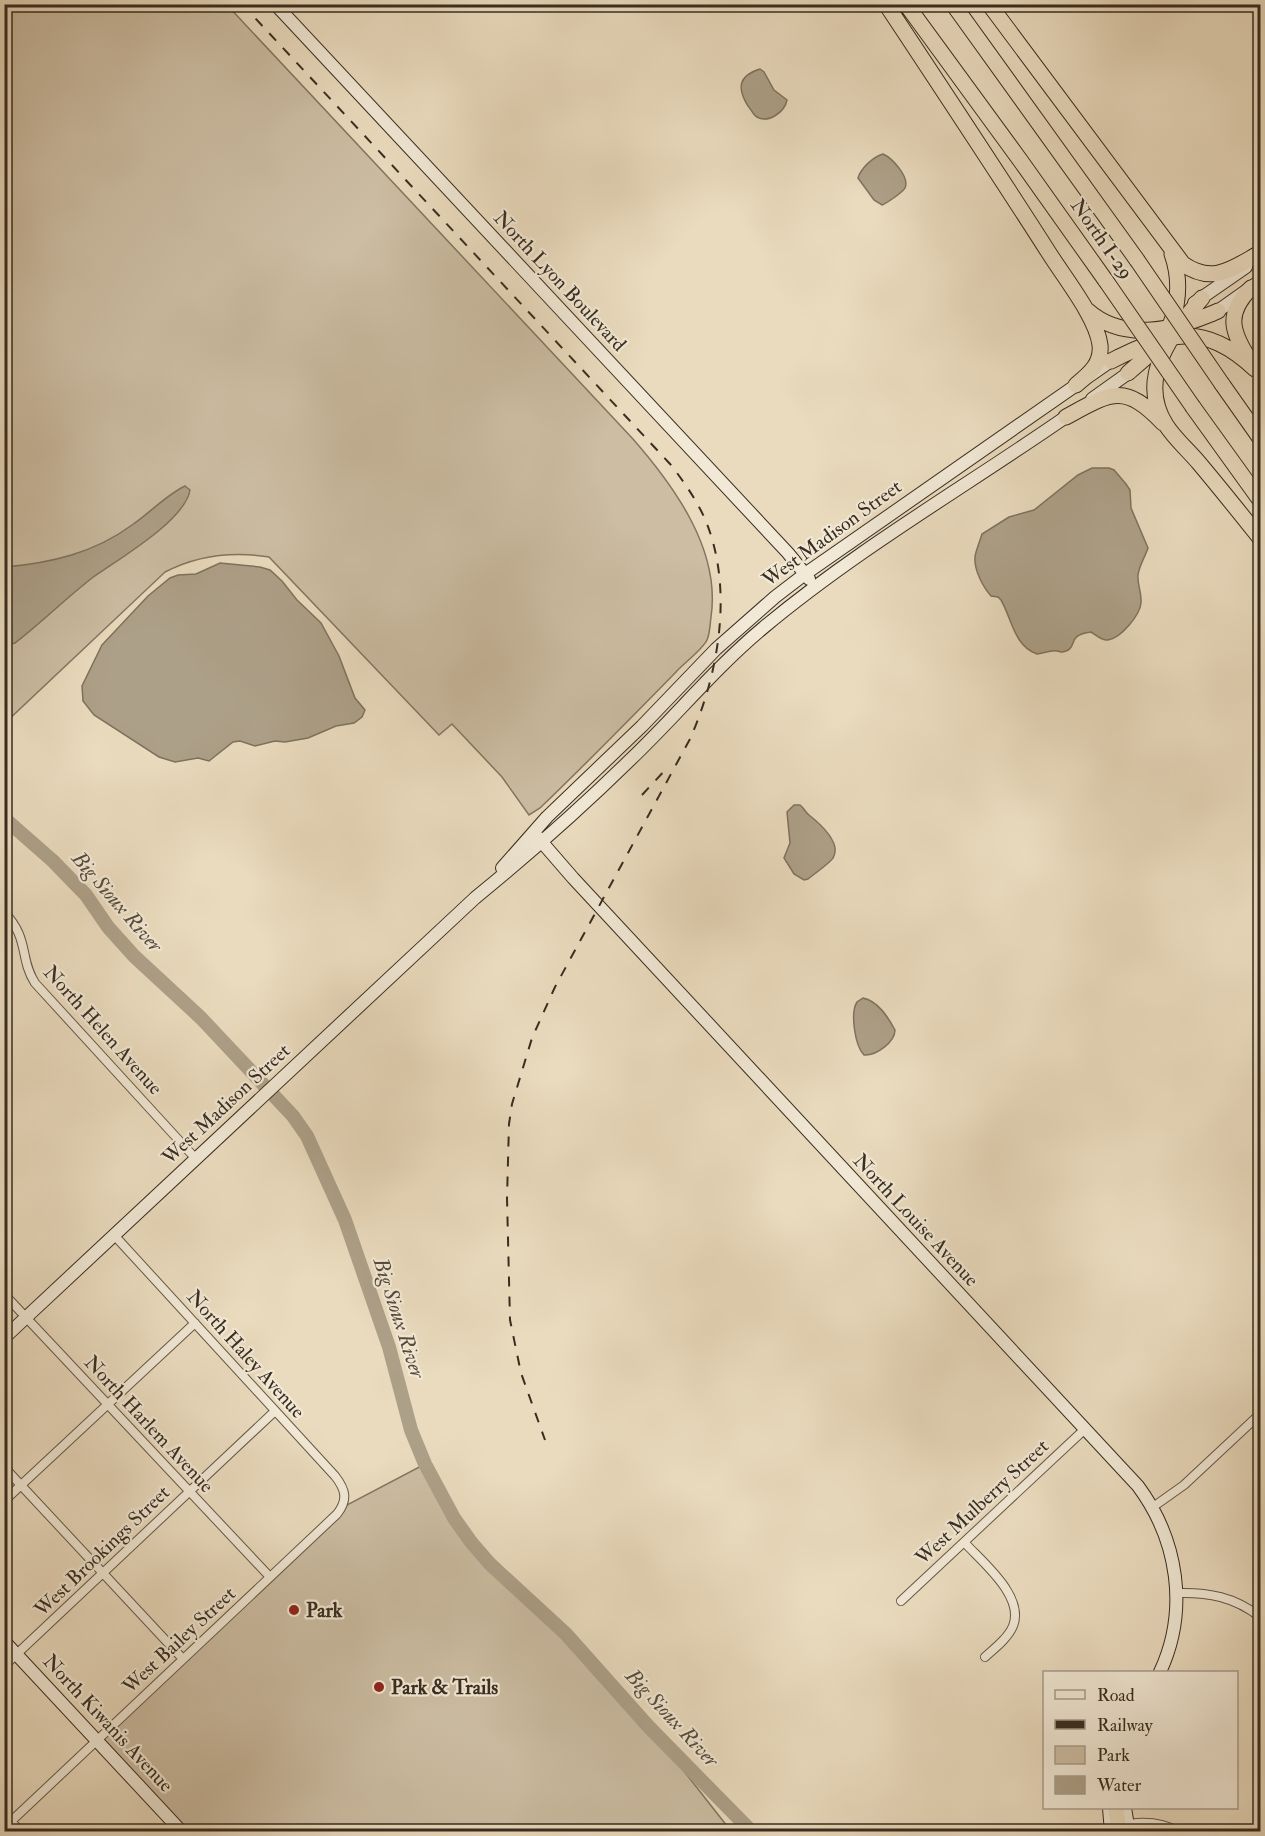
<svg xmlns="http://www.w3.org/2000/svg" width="1265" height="1836" viewBox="0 0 1265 1836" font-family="'IM FELL Double Pica',serif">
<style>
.green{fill:#ccbda3;stroke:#827562;stroke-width:1.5}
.water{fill:#ada088;stroke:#7e725e;stroke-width:1.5}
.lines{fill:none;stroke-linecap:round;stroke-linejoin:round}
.river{stroke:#ada088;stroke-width:14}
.street-casing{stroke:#645848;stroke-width:10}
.secondary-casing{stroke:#382d20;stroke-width:14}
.highway-casing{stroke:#382d20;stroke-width:17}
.street{stroke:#f1e8d5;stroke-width:8}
.secondary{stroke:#f1e8d5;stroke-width:12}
.highway{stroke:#eadbbe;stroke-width:15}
.rail{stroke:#382d20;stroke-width:2;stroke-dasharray:10 10;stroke-linecap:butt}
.highway-bridge-casing{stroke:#382d20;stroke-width:17;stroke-linecap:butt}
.highway-bridge{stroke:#eadbbe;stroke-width:15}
.poi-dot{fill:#8f2418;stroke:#f1e8d5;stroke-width:2}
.labels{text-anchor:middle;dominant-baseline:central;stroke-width:4.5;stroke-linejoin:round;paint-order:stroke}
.street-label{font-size:20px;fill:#382d20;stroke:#f1e8d5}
.poi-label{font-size:20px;font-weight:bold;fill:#382d20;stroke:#f1e8d5;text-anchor:start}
.water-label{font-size:21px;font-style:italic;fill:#554a3a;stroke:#f1e8d5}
</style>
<rect width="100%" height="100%" fill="#eadbbe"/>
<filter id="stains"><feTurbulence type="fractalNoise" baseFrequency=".00333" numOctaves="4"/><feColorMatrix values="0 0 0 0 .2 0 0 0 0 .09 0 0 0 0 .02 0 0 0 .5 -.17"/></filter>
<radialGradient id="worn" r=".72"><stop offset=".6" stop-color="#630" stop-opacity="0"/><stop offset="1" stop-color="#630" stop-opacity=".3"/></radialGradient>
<!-- green -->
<path class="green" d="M5 5H227L633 439C674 486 721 550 711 617 710 624 710 633 707 640 703 649 683 664 676 672 631 718 587 763 540 808L529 815 502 777 452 724 439 735 269 557C232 551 198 555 165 572L5 723Z
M425 1464C439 1490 452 1519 471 1542 506 1585 552 1618 589 1658 640 1713 685 1773 731 1831H183L97 1739 343 1507Z"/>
<!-- water -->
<path class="water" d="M760 69 764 72 774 90 787 100C785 111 769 124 757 117 753 115 751 109 748 106 737 88 738 76 760 69Z
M883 154C892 158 910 177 905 188 903 192 887 203 882 205L874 200 858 178C861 168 873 157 883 154Z
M1092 468H1109L1114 470 1126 484 1130 490 1131 508 1148 548C1145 557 1139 566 1138 575 1137 584 1142 593 1141 603 1140 615 1121 638 1108 640 1102 641 1096 635 1091 632 1066 635 1078 647 1066 651 1061 653 1062 652 1057 651 1051 650 1044 653 1037 654 1014 646 1012 619 1001 600L998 597 991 596C983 587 974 570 975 557 975 553 981 538 982 534L1009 517 1034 510 1078 475Z
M185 486 190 490C185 521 117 560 92 578 69 596 47 617 25 635L15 643 5 645V567C51 563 94 553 132 525 150 513 166 495 185 486Z
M220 563 260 567 270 570 282 581 297 600 321 623 339 656 355 698 365 710 362 717 354 723 336 726 308 738 285 742 275 741 255 746 240 741 233 742 209 761 198 758 175 762 159 757 94 715 83 701 82 686 102 645 148 596 170 578 178 575 196 574Z
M794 805H800C804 808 805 812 809 815 819 823 842 843 833 858 831 862 813 875 808 879L804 880 794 874 784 858 790 843 787 812Z
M863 998C878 1001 888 1017 895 1030 895 1042 876 1056 864 1055 855 1046 850 1013 857 1002Z"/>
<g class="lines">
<!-- river -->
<path class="river" d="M4 818 53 861 86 895 108 927 134 956 201 1018 293 1116 307 1136 345 1220 389 1347 411 1430 425 1464 454 1518 471 1542 490 1564 566 1634 648 1726 752 1832"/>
<defs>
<path id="street" d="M4 912C30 939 19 958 35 983L196 1159
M4 1294 270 1577
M4 1467 183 1659
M4 1501 195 1323
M1153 1507 1184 1485 1260 1414
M964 1542C982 1562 1025 1596 1013 1626 1008 1638 995 1648 985 1657
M1177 1593C1208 1592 1235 1597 1260 1617
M901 1601 1086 1428
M4 1666 275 1411
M4 1814 21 1832
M4 1828 337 1514C348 1500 346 1490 335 1476L114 1235
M1094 1832C1122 1824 1152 1816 1179 1832"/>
<path id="secondary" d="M275 4 788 553 809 579
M1194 303 1246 267
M1212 315 1260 281
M1092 399 1134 369
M534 833 573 878 1138 1486C1178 1540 1189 1610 1160 1672
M502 868 547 817 642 726 716 649 775 597 805 574 1118 356
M4 1338 475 898C529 854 581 808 631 759 676 716 715 668 763 628 860 547 970 484 1073 412
M4 1641 182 1832
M1109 1808 1111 1832
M1125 1808 1129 1832"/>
<path id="highway" d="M886 4C941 87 996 170 1049 253 1064 277 1097 318 1100 345 1102 364 1089 374 1076 385
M906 4 1020 160 1106 281
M953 4 1137 260
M989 4 1183 264C1213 285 1233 268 1260 253
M1202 298C1172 333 1136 378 1166 425 1175 439 1189 451 1199 463 1220 488 1240 513 1260 538
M1087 310C1125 344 1177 329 1218 311
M1249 359C1231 331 1226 313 1251 288
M1111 361C1168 332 1204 321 1255 369
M1128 373C1137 365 1147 357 1156 348 1178 323 1183 285 1172 254
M1222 384 1260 438
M1193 407 1260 500
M1066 417C1110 393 1124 382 1163 423
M1116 1808 1119 1832"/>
</defs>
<!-- street casing -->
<use href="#street" class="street-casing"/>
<!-- secondary casing -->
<use href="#secondary" class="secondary-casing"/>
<!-- highway casing -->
<use href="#highway" class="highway-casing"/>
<!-- street -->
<use href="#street" class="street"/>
<!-- secondary -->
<use href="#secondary" class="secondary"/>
<!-- highway -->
<use href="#highway" class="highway"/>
<!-- rail -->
<path class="rail" d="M242 4 671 465C684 482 696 499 705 519 734 588 719 673 690 739L555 987 532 1038 512 1104 509 1124 507 1198 510 1320 521 1373 545 1440
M642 795 667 768"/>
<defs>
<path id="highway-bridge" d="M1137 260 1222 384
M1106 281 1193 407"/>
</defs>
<!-- highway-bridge casing -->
<use href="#highway-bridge" class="highway-bridge-casing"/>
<!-- highway-bridge -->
<use href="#highway-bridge" class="highway-bridge"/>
</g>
<!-- markers -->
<g class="poi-dot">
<circle cx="294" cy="1610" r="6"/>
<circle cx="379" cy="1687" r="6"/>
</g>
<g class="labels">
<!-- street labels -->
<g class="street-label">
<text transform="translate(1102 239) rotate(55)">North I-29</text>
<text transform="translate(560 281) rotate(47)">North Lyon Boulevard</text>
<text transform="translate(832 533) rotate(-36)">West Madison Street</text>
<text transform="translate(103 1030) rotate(48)">North Helen Avenue</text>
<text transform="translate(226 1104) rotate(-43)">West Madison Street</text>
<text transform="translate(916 1220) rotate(47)">North Louise Avenue</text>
<text transform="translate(246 1354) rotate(48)">North Haley Avenue</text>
<text transform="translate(149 1424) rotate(47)">North Harlem Avenue</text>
<text transform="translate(982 1502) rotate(-43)">West Mulberry Street</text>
<text transform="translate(102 1551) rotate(-44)">West Brookings Street</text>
<text transform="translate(179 1640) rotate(-43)">West Bailey Street</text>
<text transform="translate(108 1723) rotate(47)">North Kiwanis Avenue</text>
</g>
<!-- poi labels -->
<g class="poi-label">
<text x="306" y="1610">Park</text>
<text x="391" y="1687">Park &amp; Trails</text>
</g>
<!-- water labels -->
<g class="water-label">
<text transform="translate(117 902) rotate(49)">Big Sioux River</text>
<text transform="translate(399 1318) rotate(72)">Big Sioux River</text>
<text transform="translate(672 1718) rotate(47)">Big Sioux River</text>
</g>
</g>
<!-- margin -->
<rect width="1265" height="1836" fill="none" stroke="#eadbbe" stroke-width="24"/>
<rect x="6" y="6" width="1253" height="1824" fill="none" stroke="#382d20" stroke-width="3"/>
<rect x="12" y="12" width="1241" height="1812" fill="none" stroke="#382d20" stroke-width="1.5"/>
<!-- legend -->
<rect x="1043" y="1671" width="195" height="138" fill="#f1e8d5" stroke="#a79d8d" stroke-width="1.5"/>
<rect x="1055" y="1690" width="30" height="9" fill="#f1e8d5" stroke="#a79d8d" stroke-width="1.5"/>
<text x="1097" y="1701" font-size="18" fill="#382d20">Road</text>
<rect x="1055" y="1720" width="30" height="9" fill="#382d20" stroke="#a79d8d" stroke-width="1.5"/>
<text x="1097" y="1731" font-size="18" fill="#382d20">Railway</text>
<rect x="1055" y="1746" width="30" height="18" fill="#ccbda3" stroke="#a79d8d" stroke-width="1.5"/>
<text x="1097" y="1761" font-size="18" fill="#382d20">Park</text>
<rect x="1055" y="1776" width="30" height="18" fill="#ada088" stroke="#a79d8d" stroke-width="1.5"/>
<text x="1097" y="1791" font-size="18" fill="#382d20">Water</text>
<rect width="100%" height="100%" filter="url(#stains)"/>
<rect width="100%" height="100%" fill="url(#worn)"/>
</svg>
